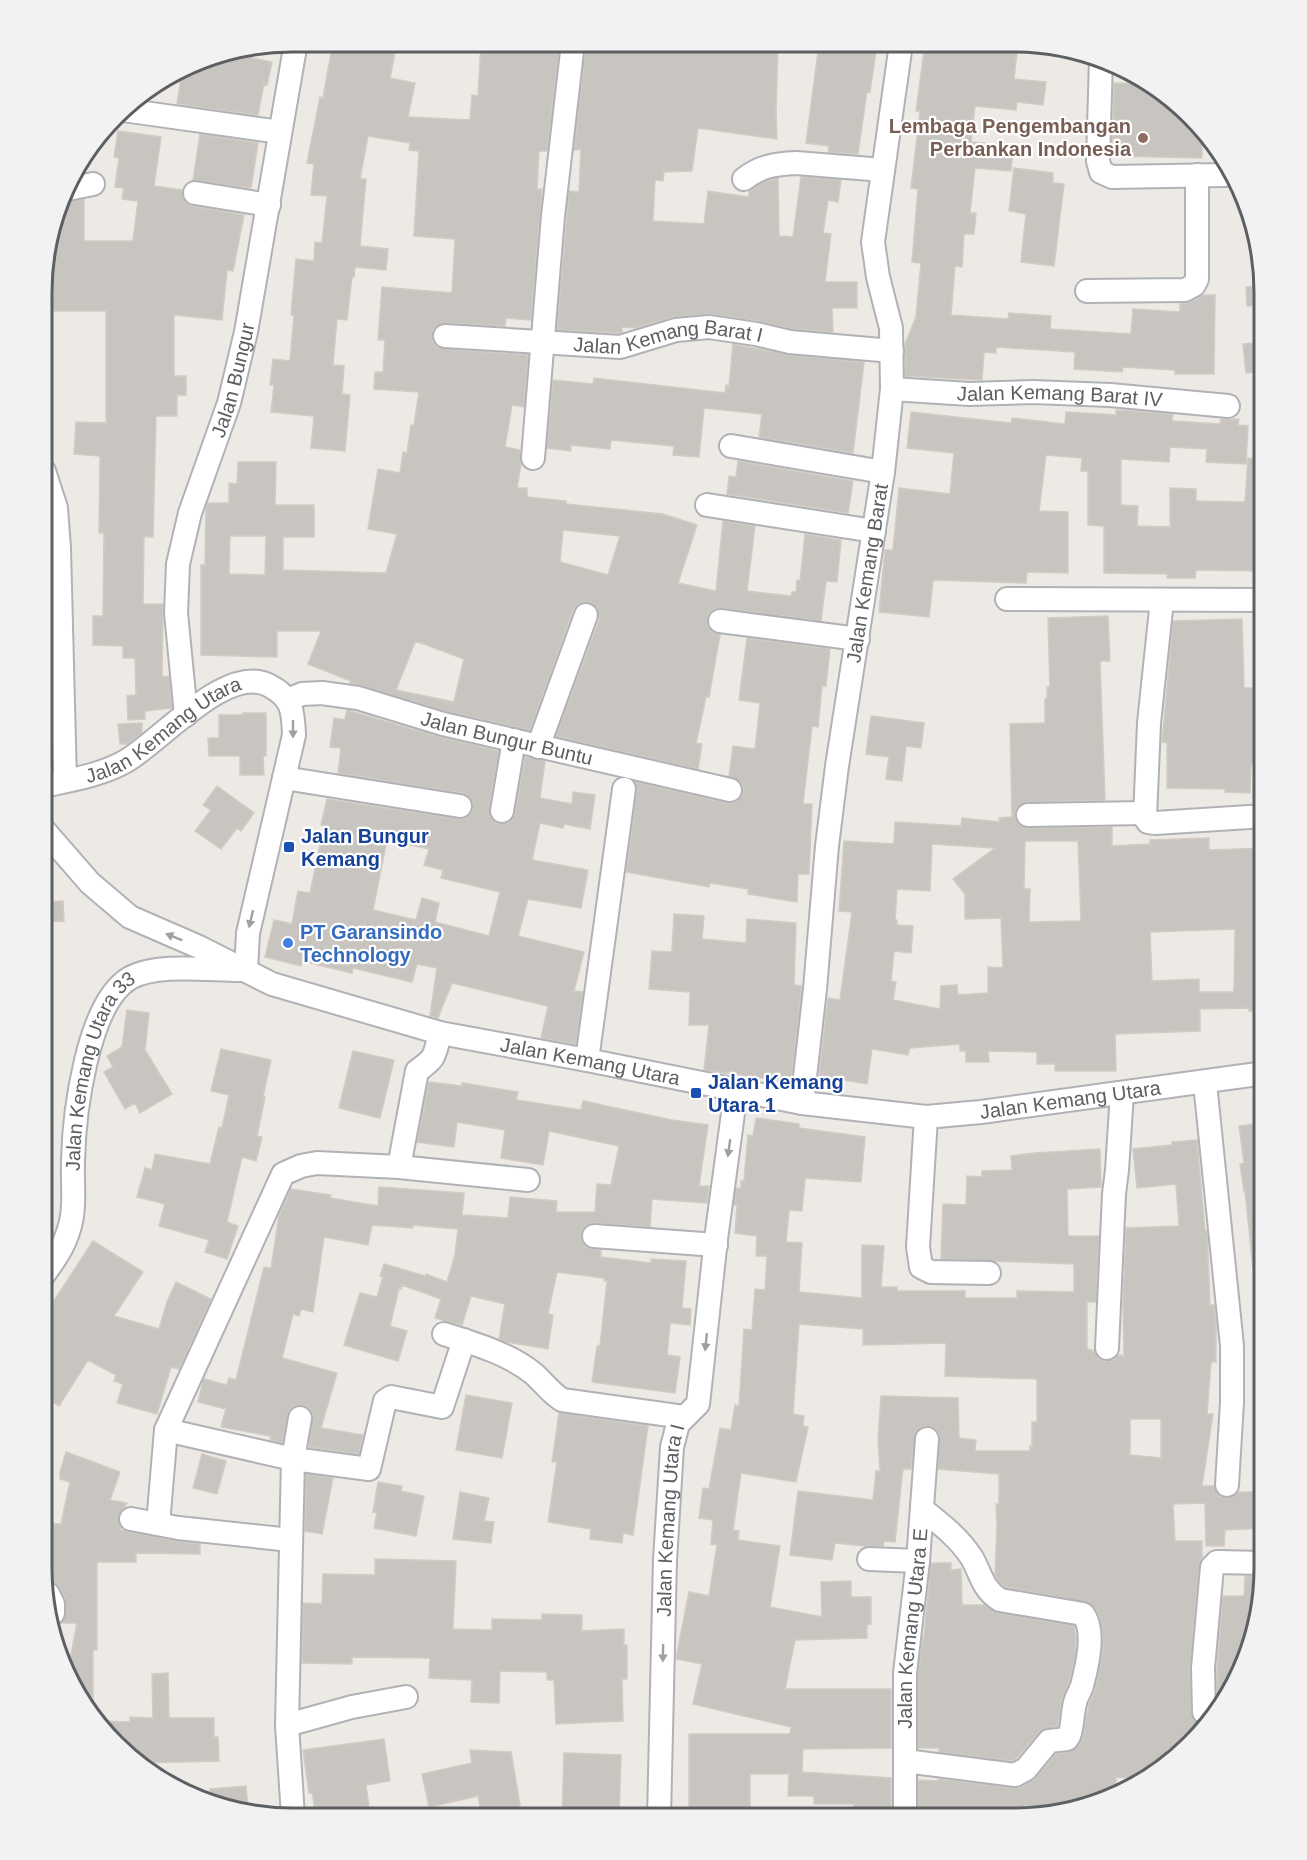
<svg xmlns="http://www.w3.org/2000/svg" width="1307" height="1860" viewBox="0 0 1307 1860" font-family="Arial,sans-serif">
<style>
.building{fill:#c8c5c1;stroke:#d1cbc4;stroke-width:1.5;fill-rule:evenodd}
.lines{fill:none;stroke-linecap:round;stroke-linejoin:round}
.minor-casing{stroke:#b0b2b5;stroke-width:26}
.minor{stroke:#fff;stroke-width:22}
.oneway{fill:#9ea0a1}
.education-dot{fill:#8d6e63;stroke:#fff;stroke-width:2}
.transit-dot{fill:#1a4fb4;stroke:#fff;stroke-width:2}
.shop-dot{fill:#3f7fe0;stroke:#fff;stroke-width:2}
.labels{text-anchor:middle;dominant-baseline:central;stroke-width:4.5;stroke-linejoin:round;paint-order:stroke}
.education-label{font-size:20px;font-weight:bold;fill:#785e54;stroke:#fff;text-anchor:end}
.street-label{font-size:20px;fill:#5d6063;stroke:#fff}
.transit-label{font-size:20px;font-weight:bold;fill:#164399;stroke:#fff;text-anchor:start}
.shop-label{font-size:20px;font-weight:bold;fill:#366cbe;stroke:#fff;text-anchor:start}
.rim{fill:none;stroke:#5d6063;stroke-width:3}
</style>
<rect width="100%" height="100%" fill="#edeae5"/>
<!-- building -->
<path class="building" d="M333 42H397L390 78 415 83 408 117 470 120 472 95 478 96 481 43H534L533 48 559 50 547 151H539L537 189H542L531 320 506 318 505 326 445 323 440 324 434 328 432 335 433 342 437 347 444 349 528 355 524 407 512 405 505 447 520 450 521 464 517 488H527V497L566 501V504L663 514 697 525 678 583 716 591 723 521 755 526 747 591 791 596 792 592H796L797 580 800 581 805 534 841 540 837 582 826 581 821 621 722 608 714 609 709 613 707 620 708 627 712 632 720 635 709 697H706L696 743 702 744 698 769 556 736 599 620V613L597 607 590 602H584L578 604 573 610 530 730 446 711 350 683 351 681 308 664 321 631H277V657L201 655V565H205L206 508 208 503H229V483L237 484 238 462H276L275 505H314V537H283V570L386 573 397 534 368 529 378 469 400 473 403 452 407 453 411 425H414L419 392 374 389 375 372H383L385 340H378L382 287 452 293 455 239 414 236 419 151 409 150 410 143 368 136 360 179H366L360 246 388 249 386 270 355 267 354 277H352L347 320 337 319 333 365 344 366 342 394 350 395 345 451 311 448 314 416 271 412 274 385H270L273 359 290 361 294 315H291L296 259 314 261 315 242 322 243 327 196 311 195 314 164 307 163 320 97 323 98ZM563 530 620 536 608 575 560 562ZM230 536H266L265 575 229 574ZM415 642 421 643 464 659 454 702 396 690Z
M586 43 720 45V43H778L776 112 777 139 698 128 692 171 664 172 663 181 655 180 653 221 704 224 708 191 749 197V191L762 183 778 178 779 236 793 237 801 177 841 180 838 202 828 200 823 233 831 234 825 282H857V308H832L833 332 792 329 758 321 708 314 672 317 636 328 622 327V332L618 333 557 330 569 191 579 192 581 149 574 150Z
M819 44H877L870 92 867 91 858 154 828 152 829 146 806 143Z
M925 44H1018L1014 79 1046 82 1043 105 1017 102 1016 110 975 106 971 142 1013 146 1011 171 975 168 970 213H976L974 234H964L962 267 955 266 951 315 1008 319 1009 313 1051 316 1050 329 1131 334 1133 309 1180 312V304L1191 302 1203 295H1215L1214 374H1175V370L1123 367 1122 372 1074 369 1075 352 996 347V353L984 352 982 380 905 376V344L916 317 921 263 912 262 918 189 911 188 920 111H916Z
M229 53 272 62 267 85 264 84 258 115 177 104 182 73 212 55Z
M1114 83 1151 84 1167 94 1202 137V158L1112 156Z
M118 131 161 137 154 186 182 190 183 198 187 204 192 206 244 215 233 271 227 270 222 320 174 315V376H186V395H177V416H156L153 537H144L143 604H163L162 677 169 676 172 708 145 711V719L128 720 127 696 136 695 135 658H123V646L93 645V616H103L104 533H99L100 456 74 454 76 422 106 423V311H53V304H44V260L64 202 84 199V241H133L138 201 122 199 124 188 115 187 119 158 114 157Z
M200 134 258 143 251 188 193 180Z
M1014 168 1053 173V183L1064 184 1054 266 1021 262 1026 214 1009 211Z
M1263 286 1265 305 1247 306 1246 287Z
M1265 342V371L1246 373 1243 344Z
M733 344 789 355 864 362 853 453 759 437 762 414 704 408 699 457 673 455 674 446 611 440 610 449 571 445V451L547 448 553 380 593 384 594 378 725 393 726 385 729 386Z
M1116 410 1173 414 1172 421 1220 424 1221 419H1239L1238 425 1248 426 1246 464 1206 462 1207 449 1170 447 1169 462 1121 459V505L1138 506 1137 526 1170 527V488L1196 489V501L1245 502 1248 458 1265 459V571L1196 570 1195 578H1167L1168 574 1104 573V526L1088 525V471H1081L1082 458 1046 455 1039 511 1068 512V573L1027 572 1026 583 933 580 929 617 879 612 885 550H893L899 488 950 494 954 453 907 448 911 412 1011 423 1012 418 1065 424 1066 412 1116 415Z
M738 461 853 481 848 513 727 494 729 476 736 477Z
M1108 616 1110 661H1100L1105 800 1027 802 1021 804 1016 809 1015 816 1016 821 1021 826 1028 828 1112 827V846L1150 844V840L1209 838V850L1265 848V1012L1249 1011V1008L1200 1009V1031L1115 1034 1116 1071H1055V1064H1037V1052L988 1051 989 1062H966V1051H960V1044L910 1048 908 1055 872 1049 867 1084 819 1076 828 998 840 1000 852 912 839 911 844 841 894 844 895 822 961 826 962 818 1000 822 999 818 1012 817 1010 724 1045 723V699L1047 698V687H1050L1048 618ZM1025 841H1078L1081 921 1029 922 1030 889H1024ZM932 844 995 848 953 879 965 894V919L1001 918 1003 968 988 967V993L958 995 957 985 941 986 940 1009 893 1000 896 982 891 981 894 951 911 953 913 926 897 925V920H895L897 889 930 891ZM1235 929 1234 992H1199V979L1152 981 1150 932Z
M1242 619 1244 688H1253L1254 698H1265V764H1251L1250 793 1225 792V789L1167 788V743L1162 742 1173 621Z
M747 638 830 649 826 686H822L818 727 812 726 803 804H812L809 874H798L797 902 748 894V889L710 883 709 887 626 872 637 791 635 782 727 803H734L739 800 743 794V787L740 781 729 776 733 746 755 749 760 703 739 700Z
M347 710 439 737 499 751 489 809 490 816 493 821 499 824 507 823 512 820 515 814 525 757 545 761 540 798 572 804 573 792 595 795 590 829 564 824 563 828 540 823 532 860 588 870 581 908 528 899 518 936 584 952 574 991 583 992 576 1044 541 1038 548 1006 452 983 438 1018 430 1016 437 968 417 964 412 982 353 968 352 973 302 961 301 966 265 957 274 920 292 924 298 891 310 893 324 826 321 825 327 799 458 819 465 818 471 814 473 809 472 801 468 795 462 793 338 773 341 748 330 747 334 718 345 720ZM387 840 429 849 424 865 443 870 441 878 500 892 489 936 435 922 439 903 422 898 416 920 373 910Z
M243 713H266V756H263L264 775H240V756H209L208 738H219V715H243Z
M871 716 924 723 921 748 906 746 902 781 886 779 889 757 866 754Z
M142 723V733L127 744H120L118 724Z
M217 786 254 813 241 831 237 828 221 849 195 831 211 810 203 805Z
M63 901 64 921 43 922V902Z
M674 914 704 916 702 939 746 943 747 919 796 923 794 985 802 986 791 1082 704 1070 709 1025H689L690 992 649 989 652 951 672 952Z
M127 1010 149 1013 145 1050 172 1094 140 1113 135 1103 125 1109 104 1072 113 1067 107 1056 122 1047Z
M221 1049 271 1060 263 1097H265L257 1136 262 1137 256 1161 242 1157 227 1222 238 1226 227 1259 205 1252 209 1240 159 1226 165 1204 137 1197 145 1168 152 1170 155 1154 210 1164 219 1127 222 1128 229 1095 211 1091Z
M353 1051 394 1060 380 1118 339 1108Z
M429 1082 462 1086V1083L518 1092 516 1100 581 1110 583 1101 672 1120 708 1125 699 1186H709L707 1203 652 1199 650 1227 594 1223 588 1224 583 1229 581 1234 582 1241 586 1247 601 1250V1257L651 1263V1259L686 1261 682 1308 691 1309 690 1325 670 1323 667 1355 680 1357 675 1393 592 1382 597 1346H600L607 1281H604V1278L557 1272 548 1314 553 1315 548 1349 507 1342 499 1339 505 1304 471 1296 462 1325 435 1318 441 1299 402 1285 401 1289 399 1288 390 1326 407 1331 398 1361 344 1345 360 1293 377 1297 383 1277 380 1276 384 1264 425 1276 426 1274 447 1282 455 1255 458 1229 413 1225V1228L372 1225 368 1245 324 1237 313 1312 301 1309 299 1316 293 1314 282 1358 337 1373 321 1428 363 1435 359 1454 309 1447 313 1414 309 1408 303 1405 295 1406 289 1410 282 1443 270 1440 271 1436 221 1427 226 1409 198 1402 203 1381 204 1379 227 1385 229 1378 236 1380 264 1267 271 1268 279 1216 291 1189 331 1195 330 1198 378 1206 379 1187 464 1193 462 1215 508 1218 510 1197 557 1201 556 1212H595L597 1184 611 1185 619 1146 549 1131 543 1165 501 1158 505 1130 457 1122 454 1147 417 1142Z
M756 1118 799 1124V1128L865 1137 861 1182 805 1178 802 1211 789 1210 786 1242 802 1243 799 1292 862 1298V1245L884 1246 881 1287H897V1291H965V1298H1017V1291L1074 1292V1264L941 1259 943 1204 966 1205 967 1176 982 1177V1171L1012 1170 1011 1156 1035 1153 1100 1149 1101 1187 1067 1189 1068 1236H1099L1096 1302H1087V1349L1094 1351 1099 1359 1106 1361 1114 1360 1119 1355 1124 1356 1123 1302 1126 1228 1179 1226 1176 1184 1137 1188 1133 1149 1172 1145V1142L1197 1140 1205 1231H1207L1210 1305H1214L1216 1324V1362H1211L1207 1414H1213L1202 1486H1214L1219 1496 1226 1498 1232 1497 1238 1492H1264V1528L1225 1530 1224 1546H1206L1205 1503 1173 1504 1175 1541H1202V1558L1199 1566 1190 1668 1191 1713 1193 1719 1200 1725V1732L1185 1749H1167L1166 1765 1145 1779 1116 1777V1794L1014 1818H918V1780L938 1781V1779L1013 1788 1021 1787 1036 1778 1056 1754 1069 1752 1078 1747 1083 1736 1089 1704 1095 1691 1099 1671 1103 1650 1102 1626 1099 1615 1090 1603 1005 1587 1000 1583 995 1574 997 1526 996 1504H999V1474L938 1469 939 1434 935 1428 929 1426 921 1427 916 1432 911 1469H903L895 1542 884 1541 883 1546H865L835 1543 832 1560 790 1555 798 1491 873 1500 876 1471H880L878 1438 881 1396 958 1398 959 1438 976 1440 975 1451H1030V1446L1032 1447V1422H1037V1379L945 1376 946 1343 863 1345V1329L799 1324 793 1414 804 1416 803 1426 808 1427 796 1482 741 1473 733 1530 739 1531 738 1540 780 1546 770 1607 822 1617 821 1582 851 1581V1597H871V1624L867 1625V1638L795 1640 785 1689H891V1748L803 1749 802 1772 891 1778V1817L854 1815V1804H814V1796H788L789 1774H750V1817H689V1734H790L791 1727 693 1704 702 1664 676 1659 689 1592 709 1596 717 1545 711 1544 713 1520 699 1518 703 1488 709 1489 720 1428 731 1430 735 1405 739 1406 744 1329 752 1330 755 1289 765 1290 767 1256H756L757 1236 735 1233 737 1205H734L736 1188H741V1181H744L748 1135 753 1136ZM1130 1419H1161V1458L1130 1455Z
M1265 1123V1269H1253L1245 1190 1244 1191 1240 1164 1244 1163 1239 1126Z
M93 1241 143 1272 114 1316 159 1329 167 1302 176 1282 211 1299 179 1369 171 1367 157 1414 117 1403 123 1384 114 1381 116 1375 88 1360 59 1406 42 1395 50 1381 42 1375V1319Z
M466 1395 512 1403 502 1458 456 1450Z
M559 1413 648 1426 633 1535 623 1533 622 1543 590 1539 591 1529 548 1522 557 1462H552Z
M66 1452 120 1472 110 1500 127 1503 118 1517 121 1530 175 1541 200 1544V1554L136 1553V1562H97V1650H93V1708L68 1678 62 1655H71L77 1623H62L66 1614 65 1598 56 1583 45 1581 42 1567V1523L61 1524 70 1482 60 1479V1472Z
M202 1454 226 1461 217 1494 193 1488Z
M306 1474 333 1478 322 1534 305 1531Z
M378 1482 402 1486 401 1491 424 1496 416 1536 374 1528 377 1513 373 1512Z
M460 1492 489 1498 484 1521 494 1522 491 1543 453 1539Z
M375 1559 456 1561 453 1629 492 1630V1619L542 1620V1614L582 1615V1631L624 1629V1645H627V1679H622L623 1721 556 1724 554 1680H547V1672L500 1671 499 1703 471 1702 472 1680 429 1678 430 1658 352 1657V1664L302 1663 303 1603 322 1604 323 1574 375 1575Z
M931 1563H951V1570L961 1569 962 1605H984L998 1613 1074 1626 1076 1639 1075 1657 1069 1682 1062 1698 1058 1726 1048 1728 1039 1732 1017 1758 1012 1761 939 1752V1748H918V1674L923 1637H924Z
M1245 1576 1264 1578 1252 1648 1223 1706H1217V1668L1223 1596H1244Z
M168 1673 169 1718H214V1737H218L219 1761 138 1763 103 1721 130 1722V1717L153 1718 152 1674Z
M384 1739 390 1781 366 1785 370 1815 316 1816 312 1792 309 1793 303 1750Z
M470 1750 511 1752 522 1817H482L478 1796 429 1807 422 1774 472 1763Z
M564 1753 621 1755 619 1817H562Z
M246 1786 248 1812 211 1803 210 1789Z"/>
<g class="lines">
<defs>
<g id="minor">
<path d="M1101 59 1098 161 1101 172 1112 177 1225 175 1232 173"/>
<path d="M123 110 280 132"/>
<path d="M744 179C761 166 775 164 796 163L883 170"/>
<path d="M68 189 93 184"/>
<path d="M195 193 269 205"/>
<path d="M1087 291 1185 290 1194 285 1197 279V175"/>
<path id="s1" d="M445 336 620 347 676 330 709 327 756 334 790 342 892 351"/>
<path id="s2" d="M892 389 969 394 1033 392 1110 395 1228 406"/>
<path d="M731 446 883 472"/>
<path d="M533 458 553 216 573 43"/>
<path d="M44 471 56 508 59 548 65 781"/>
<path d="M707 505 874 531"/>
<path d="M1007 599 1265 600"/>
<path d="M1162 600 1149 723 1145 818 1148 822 1155 823 1265 816"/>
<path d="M720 621 858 639"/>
<path id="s3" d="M288 700 302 694 322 693 358 698 443 724 730 790"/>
<path id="s4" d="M186 715 176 613 178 564 190 513 229 403 246 332 296 42"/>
<path d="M538 747 586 615"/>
<path d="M284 778 460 806"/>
<path id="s5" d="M43 786C71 780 102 775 126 761 161 741 228 662 270 686 293 698 293 712 294 735L248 933 246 970"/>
<path d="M502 811 514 740"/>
<path d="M1028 815 1144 813"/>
<path id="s6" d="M43 829 90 883 130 917 199 947 272 984 440 1033 587 1060 802 1103 926 1117 981 1112 1265 1073"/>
<path d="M587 1060 624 789"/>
<path d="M1205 1083 1232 1346V1402L1227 1485"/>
<path id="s7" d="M802 1103 815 989 827 846 837 766 883 472 892 389 891 328 878 277 873 242 901 44"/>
<path d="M926 1117 918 1247 921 1267 931 1272 989 1273"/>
<path d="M399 1167 417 1071C437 1057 434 1056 440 1033"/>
<path d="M594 1236 716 1245"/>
<path id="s8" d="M42 1277C53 1262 64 1247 69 1229 76 1208 72 1183 73 1161 74 1115 87 1003 130 978 157 963 208 970 239 970"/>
<path d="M444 1334C473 1343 510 1354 534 1374 544 1383 551 1393 562 1400L684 1417"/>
<path d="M1107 1348 1114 1194 1117 1170 1122 1093"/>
<path d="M300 1418 293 1459 369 1469 385 1401 391 1397 442 1407 464 1340"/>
<path d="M166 1430 293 1459 287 1725 293 1816"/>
<path d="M131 1519 178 1528 291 1540"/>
<path d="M158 1524 166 1430 283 1174 301 1166 317 1163 399 1167 528 1180"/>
<path d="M869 1559 918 1561"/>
<path d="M48 1594 53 1604V1613"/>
<path d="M1204 1712 1203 1668 1212 1567 1217 1562 1264 1563"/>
<path d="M287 1725 352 1707 406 1697"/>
<path d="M905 1761 1015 1775 1026 1769 1049 1741 1067 1739 1069 1736C1073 1726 1072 1714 1075 1703 1076 1697 1080 1692 1082 1686 1087 1666 1096 1631 1083 1614L1000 1600C983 1590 981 1574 972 1558 959 1538 941 1524 922 1509"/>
<path id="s9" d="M659 1817 665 1560 672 1447 678 1424 698 1404 716 1239 736 1091"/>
<path id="s10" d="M905 1818V1673L918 1561 927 1439"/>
</g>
</defs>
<!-- minor casing -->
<use href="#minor" class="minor-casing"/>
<!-- minor -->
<use href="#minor" class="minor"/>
</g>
<!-- one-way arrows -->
<defs><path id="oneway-solid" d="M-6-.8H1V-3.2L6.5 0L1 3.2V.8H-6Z" transform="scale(1.5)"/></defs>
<g class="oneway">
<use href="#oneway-solid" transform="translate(293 729) rotate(90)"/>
<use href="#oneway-solid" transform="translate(251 919) rotate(103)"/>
<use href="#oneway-solid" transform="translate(174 937) rotate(-158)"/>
<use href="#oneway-solid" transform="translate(729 1148) rotate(98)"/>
<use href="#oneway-solid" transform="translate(706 1342) rotate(96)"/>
<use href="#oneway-solid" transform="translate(663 1653) rotate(91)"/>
</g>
<!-- markers -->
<circle class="education-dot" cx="1143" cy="138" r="6"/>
<g class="transit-dot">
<rect x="283" y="841" width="12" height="12" rx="3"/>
<rect x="690" y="1087" width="12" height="12" rx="3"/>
</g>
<circle class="shop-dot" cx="288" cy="943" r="6"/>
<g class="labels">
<!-- education labels -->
<g class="education-label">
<text x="1131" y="126">Lembaga Pengembangan<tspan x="1131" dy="23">Perbankan Indonesia</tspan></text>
</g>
<!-- street labels -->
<g class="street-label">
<text stroke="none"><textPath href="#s1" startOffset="225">Jalan Kemang Barat I</textPath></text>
<text stroke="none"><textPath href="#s4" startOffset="344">Jalan Bungur</textPath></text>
<text stroke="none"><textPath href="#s2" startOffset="168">Jalan Kemang Barat IV</textPath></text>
<text stroke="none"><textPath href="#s7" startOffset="534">Jalan Kemang Barat</textPath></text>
<text stroke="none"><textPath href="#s5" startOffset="135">Jalan Kemang Utara</textPath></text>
<text stroke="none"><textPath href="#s3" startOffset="226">Jalan Bungur Buntu</textPath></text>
<text stroke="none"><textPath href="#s6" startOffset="609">Jalan Kemang Utara</textPath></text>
<text stroke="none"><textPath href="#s8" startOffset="219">Jalan Kemang Utara 33</textPath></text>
<text stroke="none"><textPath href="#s6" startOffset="1095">Jalan Kemang Utara</textPath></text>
<text stroke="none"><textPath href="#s9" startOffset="297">Jalan Kemang Utara I</textPath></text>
<text stroke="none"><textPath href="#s10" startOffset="190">Jalan Kemang Utara E</textPath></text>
</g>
<!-- transit labels -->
<g class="transit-label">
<text x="301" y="836">Jalan Bungur<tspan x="301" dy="23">Kemang</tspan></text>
<text x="708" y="1082">Jalan Kemang<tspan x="708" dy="23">Utara 1</tspan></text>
</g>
<!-- shop labels -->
<g class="shop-label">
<text x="300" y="932">PT Garansindo<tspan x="300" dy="23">Technology</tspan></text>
</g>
</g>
<!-- crop -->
<path d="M0 0H1307V1860H0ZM292 52H1014A240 240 0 0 1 1254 292V1568A240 240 0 0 1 1014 1808H292A240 240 0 0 1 52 1568V292A240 240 0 0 1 292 52Z" fill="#f2f2f3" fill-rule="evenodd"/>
<path class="rim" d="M292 52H1014A240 240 0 0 1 1254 292V1568A240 240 0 0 1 1014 1808H292A240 240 0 0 1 52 1568V292A240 240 0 0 1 292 52Z"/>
</svg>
